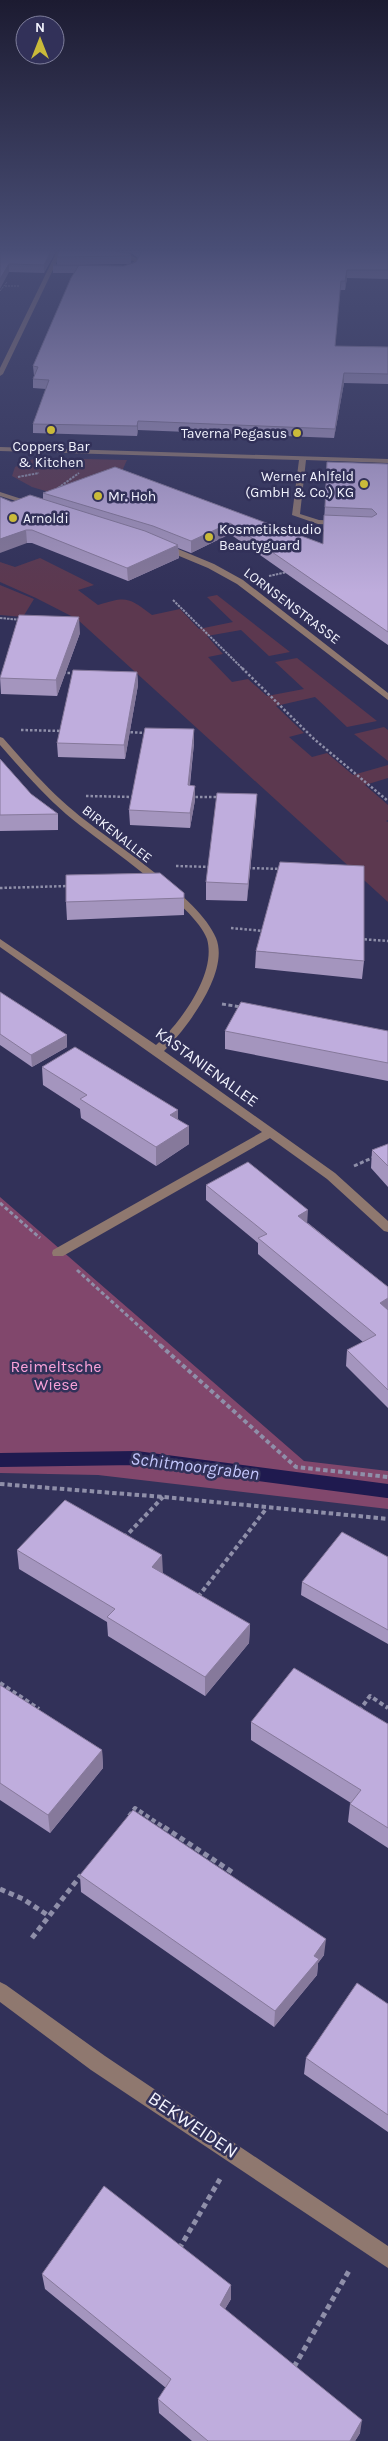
<svg xmlns="http://www.w3.org/2000/svg" width="388" height="2441" viewBox="0 0 388 2441" font-family="Karla,sans-serif">
<style>
.green{fill:#5c384f}
.forest{fill:#81476c}
.lines{fill:none;stroke-linecap:round;stroke-linejoin:round}
.stream{stroke:#1f1a4f;stroke-width:14}
.path-far5{stroke:#8f8fa9;stroke-width:1;stroke-dasharray:2 1;stroke-linecap:butt}
.path-far4{stroke:#8f8fa9;stroke-width:2;stroke-dasharray:2.5 1;stroke-linecap:butt}
.path-far3{stroke:#8f8fa9;stroke-width:2.5;stroke-dasharray:2.5 2;stroke-linecap:butt}
.path-far2{stroke:#8f8fa9;stroke-width:3;stroke-dasharray:4 2.5;stroke-linecap:butt}
.path-far1{stroke:#8f8fa9;stroke-width:4;stroke-dasharray:4.5 3;stroke-linecap:butt}
.path{stroke:#8f8fa9;stroke-width:5;stroke-dasharray:5.5 4;stroke-linecap:butt}
.minor{fill:#8f786f;fill-rule:evenodd}
.wall{fill:#a495be;fill-rule:evenodd}
.shaded-wall{fill:#86799b}
.building{fill:#bfaddd;stroke:#86799b}
.poi-dot{fill:#caba3a;stroke:#323159;stroke-width:2}
.labels{text-anchor:middle;dominant-baseline:central;stroke-width:5;stroke-linejoin:round;paint-order:stroke}
.far-poi-label{font-size:14px;fill:#f1f2fd;stroke:#323159;text-anchor:start}
.far-street-label{font-size:14px;fill:#f1f2fd;stroke:#323159}
.street-label{font-size:16px;fill:#f1f2fd;stroke:#323159}
.park-label{font-size:16px;fill:#f9a2d9;stroke:#323159}
.water-label{font-size:18px;font-style:italic;fill:#c3c6fb;stroke:#323159}
.near-street-label{font-size:19px;fill:#f1f2fd;stroke:#323159}
</style>
<rect width="100%" height="100%" fill="#323159"/>
<!-- green -->
<path class="green" d="M41 458 127 460 122 471 59 495 32 487 12 476 15 467 30 460Z
M40 558 94 585 78 590 98 605C127 596 128 597 152 615L180 609 199 629 233 622 207 597 217 595 290 652 269 656 241 630 207 636 223 654 208 657 232 682 248 679 267 696 304 689 275 662 297 658 377 721 347 727 315 697 276 706 304 733 289 737 312 757 327 753 353 775 388 765V778L365 785 388 805V820L386 821 388 822V902L77 619 36 598 0 582V562L15 567Z
M0 585 34 599 23 617 0 615Z
M384 727 388 730V761L354 734Z"/>
<!-- forest -->
<path class="forest" d="M0 1197 304 1461 388 1471V1509L98 1475 0 1473Z"/>
<g class="lines">
<!-- stream -->
<path class="stream" d="M0 1460 136 1458 388 1491"/>
<!-- path-far5 -->
<path class="path-far5" d="M5 286H20
M0 291 7 282"/>
<!-- path-far4 -->
<path class="path-far4" d="M18 477 39 473
M58 488 79 473
M269 576 287 572
M173 600 244 670
M0 618 22 620"/>
<!-- path-far3 -->
<path class="path-far3" d="M242 668 314 739 388 801
M63 673H77
M21 730 64 731
M126 732 147 733
M86 796 135 797
M191 797H220
M176 866 212 867
M248 868 282 869
M0 888 69 886
M231 928 264 931
M360 939 388 941"/>
<!-- path-far2 -->
<path class="path-far2" d="M222 1004 241 1007
M354 1166 374 1157
M0 1203 40 1238
M77 1270 161 1346"/>
<!-- path-far1 -->
<path class="path-far1" d="M160 1345 296 1467 388 1477
M0 1484 164 1497 388 1519
M124 1538 163 1497
M198 1597 266 1509
M0 1683 39 1709
M359 1711 370 1696 388 1708
M129 1816 135 1808 165 1828"/>
<!-- path -->
<path class="path" d="M164 1827 232 1872 228 1878
M0 1889 23 1899 49 1916
M32 1938 81 1875
M179 2249 220 2179
M294 2367 350 2269"/>
<!-- minor -->
<path class="minor" d="M57 251H62L3 374 0 376V368Z
M108 251H113L112 255H130L140 260 136 268 122 271V269L132 266 134 261 107 257Z
M0 447 388 459V463L306 460 300 514 319 520 343 521V525H340L318 524 292 515 299 460 0 451Z
M0 492 34 503 36 504 32 506 0 496Z
M160 544H166L214 564 243 580 388 693V700L237 584 208 568 160 548Z
M0 737 3 738C26 764 48 790 75 812 110 842 200 897 216 938 230 972 187 1028 164 1051L335 1173 388 1221V1232L384 1231 327 1179 270 1138 63 1256H53L52 1253 53 1250 262 1132 0 947V939L156 1045C180 1023 217 974 207 939 197 906 96 840 66 814 42 793 21 769 0 745Z
M0 1982 6 1985 105 2056 388 2246V2268L91 2070 0 2002Z"/>
</g>
<!-- wall -->
<path class="wall" d="M0 251H56L44 273 9 272Z
M59 251H388V279L347 278 345 290H340L335 346 388 347V384L344 383 334 438 138 430 137 436 33 433V424L46 389 33 388V379L34 376 33 366 74 273H53V265H57V257ZM124 253H131L138 258 136 262 131 263V254ZM128 264 124 266 75 265Z
M327 462 388 464V645L230 534 191 553 178 548 179 558 128 581 32 543H27L12 502 43 499V493L115 467 323 544Z
M80 633 57 696 1 694 0 677Z
M137 672 138 685 125 759 58 757 57 743Z
M194 743 190 785 195 800 190 828 130 825 129 810Z
M0 759 31 794 58 814V830L0 831Z
M256 811 247 901 206 900V882Z
M184 893V915L67 920 66 902Z
M256 951 364 961 362 979 255 968Z
M0 992 67 1047 32 1067 0 1045Z
M225 1031H388V1081L225 1049Z
M42 1067 178 1110V1119L189 1144 156 1166 81 1118 80 1109 43 1085Z
M388 1144V1187L371 1168 372 1150Z
M206 1185 308 1223 388 1287V1408L346 1366 347 1350 363 1342 258 1254V1243L206 1200Z
M17 1550 250 1624 249 1643 205 1696 108 1636 107 1622 19 1569Z
M388 1557V1644L301 1595 302 1582Z
M0 1685 102 1750 103 1768 50 1833 0 1800Z
M251 1722 388 1724V1848L348 1822 350 1804 351 1803 251 1740Z
M80 1875 324 1955 318 1963 317 1975 274 2027 81 1892Z
M388 2004V2132L304 2074 306 2058Z
M42 2274 231 2299 225 2309 360 2433 355 2441H192L159 2413 158 2399 166 2388 45 2289Z"/>
<!-- shaded-wall -->
<path class="shaded-wall" d="M51 251H56L44 273V265Z
M9 264V272L0 289V279Z
M347 270V278L345 290V281Z
M344 373V383L334 438 335 429Z
M138 421V430L137 436V426Z
M230 523V534L191 553V541Z
M26 530 27 543 0 553V539Z
M178 545 179 558 128 581 127 568Z
M79 617 80 633 57 696 56 680Z
M137 672 138 685 125 759 124 745Z
M194 729V743L188 800V785Z
M195 786V800L190 828V813Z
M257 794 256 811 247 901 248 884Z
M67 1035V1047L32 1067 31 1055Z
M178 1110V1128L170 1115Z
M189 1126V1144L156 1166V1147Z
M308 1210 307 1226 298 1216Z
M388 1298V1313L380 1303Z
M162 1555 163 1574 152 1567Z
M250 1624 249 1643 205 1696V1677Z
M102 1750 103 1768 50 1833 48 1815Z
M326 1939 324 1955 318 1963 317 1975 274 2027 275 2011Z
M231 2285V2299L219 2319 220 2305Z
M362 2420 360 2433 355 2441H350Z"/>
<!-- building -->
<path class="building" d="M0 251H51L44 265 9 264 0 279Z
M59 251H114L131 254 130 256 57 257Z
M142 251H343L388 253V270H347L345 281H341L335 346 388 347V374L344 373 335 429 138 421 137 426 33 424 49 380 33 379 38 367 33 366 71 278 79 265H53L124 266 136 262Z
M327 462 388 464V632L230 523 191 541 153 526 43 493 115 467 323 544 324 515 372 517 377 514 372 509 325 507Z
M30 495 145 531 178 545 127 568 32 530H26L0 539V497L12 502Z
M19 615 79 617 56 680 0 678Z
M73 670 137 672 124 745 57 743Z
M145 728 194 729 188 785 195 786 190 813 129 810Z
M0 759 31 794 58 814 0 815Z
M217 793 257 794 248 884 206 882Z
M280 862 364 866V961L256 951Z
M160 873 184 893V898L66 902V875Z
M0 992 67 1035 31 1055 0 1034Z
M241 1002 388 1031V1063L225 1031Z
M75 1047 178 1110 170 1115 189 1126 156 1147 80 1099 87 1095 42 1067Z
M388 1144V1166L372 1150Z
M248 1162 308 1210 298 1216 388 1287V1298L380 1303 388 1310V1390L347 1350 376 1335 258 1238 267 1234 206 1185Z
M65 1500 162 1555 152 1567 250 1624 205 1677 107 1617 115 1609 17 1550Z
M342 1532 388 1557V1630L302 1582Z
M294 1668 388 1724V1828L350 1804 361 1790 251 1722Z
M0 1685 102 1750 48 1815 0 1783Z
M133 1810 326 1939 314 1956 319 1959 275 2011 80 1875Z
M357 1983 388 2004V2115L306 2058Z
M104 2186 231 2285 220 2305 362 2420 350 2441H208L158 2399 171 2379 42 2274Z"/>
<!-- sky -->
<linearGradient id="sky" x2="0" y2="1"><stop stop-color="#1c1b31"/><stop offset="0.42" stop-color="#494e76"/><stop offset="1" stop-color="#494e76" stop-opacity="0"/></linearGradient>
<rect width="388" height="593" fill="url(#sky)"/>
<!-- markers -->
<g class="poi-dot">
<circle cx="51" cy="430" r="5"/>
<circle cx="297" cy="433" r="5"/>
<circle cx="364" cy="484" r="5"/>
<circle cx="98" cy="496" r="5"/>
<circle cx="13" cy="518" r="5"/>
<circle cx="209" cy="537" r="5"/>
</g>
<g class="labels">
<!-- far-poi labels -->
<g class="far-poi-label">
<text x="287" y="433" text-anchor="end">Taverna Pegasus</text>
<text x="51" y="446" text-anchor="middle">Coppers Bar<tspan x="51" dy="16">&amp; Kitchen</tspan></text>
<text x="354" y="476" text-anchor="end">Werner Ahlfeld<tspan x="354" dy="16">(GmbH &amp; Co.) KG</tspan></text>
<text x="108" y="496">Mr. Hoh</text>
<text x="23" y="518">Arnoldi</text>
<text x="219" y="529">Kosmetikstudio<tspan x="219" dy="16">Beautyguard</tspan></text>
</g>
<!-- far-street labels -->
<g class="far-street-label">
<text transform="translate(292 606) rotate(37)">LORNSENSTRASSE</text>
<text transform="translate(117 834) rotate(38)">BIRKENALLEE</text>
</g>
<!-- street labels -->
<g class="street-label">
<text transform="translate(207 1067) rotate(36)">KASTANIENALLEE</text>
</g>
<!-- park labels -->
<g class="park-label">
<text x="56" y="1366">Reimeltsche<tspan x="56" dy="18">Wiese</tspan></text>
</g>
<!-- water labels -->
<g class="water-label">
<text transform="translate(195 1466) rotate(7)">Schitmoorgraben</text>
</g>
<!-- near-street labels -->
<g class="near-street-label">
<text transform="translate(193 2125) rotate(34)">BEKWEIDEN</text>
</g>
</g>
<!-- north arrow -->
<g transform="translate(40 40)"><circle r="24" fill="#323159" stroke="#7e7e9b"/>
<path d="M0-4L9 19L0 12L-9 19Z" fill="#caba3a"/>
<text y="-8" font-size="14" font-weight="bold" text-anchor="middle" fill="#f1f2fd">N</text>
</g>
</svg>
